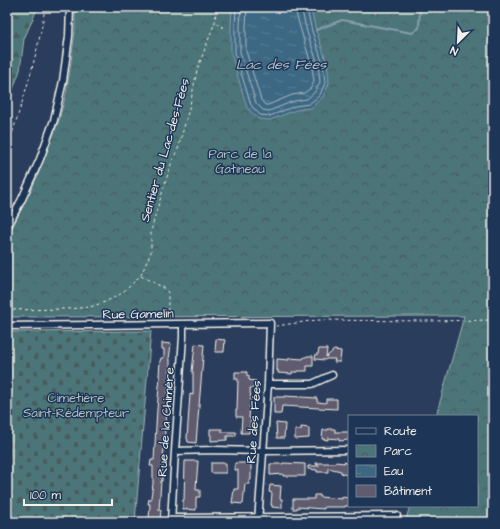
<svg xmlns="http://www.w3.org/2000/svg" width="500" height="529" viewBox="0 0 500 529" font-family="'Architects Daughter',sans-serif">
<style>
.forest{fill:url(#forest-firs);stroke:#a0b3b0}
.cemetery{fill:url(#cemetery-stones);stroke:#a0b3b0}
.park{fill:url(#park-crowns);stroke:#a0b3b0}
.water{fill:url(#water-ripples);stroke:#869fab}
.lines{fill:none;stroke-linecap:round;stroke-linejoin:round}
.shore{stroke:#abbac0;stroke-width:1}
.stream{stroke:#869fab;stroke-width:2}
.building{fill:#605c6f;stroke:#f4f1e8}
.minor-casing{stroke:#f4f1e8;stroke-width:9}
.path{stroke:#f4f1e8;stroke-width:1;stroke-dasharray:3 3;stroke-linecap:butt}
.minor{stroke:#1d3557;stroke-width:6}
.labels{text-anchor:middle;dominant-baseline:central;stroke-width:3;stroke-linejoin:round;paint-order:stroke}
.street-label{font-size:13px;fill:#f4f1e8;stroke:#1d3557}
.park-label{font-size:13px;fill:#b1bfbc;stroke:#1d3557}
.water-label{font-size:14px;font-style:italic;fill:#b4c1c5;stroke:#1d3557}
</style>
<defs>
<pattern id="forest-firs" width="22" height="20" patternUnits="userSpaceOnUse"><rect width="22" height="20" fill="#4c7579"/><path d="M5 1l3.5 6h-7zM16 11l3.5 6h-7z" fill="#4a5c5d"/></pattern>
<pattern id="cemetery-stones" width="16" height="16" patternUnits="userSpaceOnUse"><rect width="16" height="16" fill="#4c7579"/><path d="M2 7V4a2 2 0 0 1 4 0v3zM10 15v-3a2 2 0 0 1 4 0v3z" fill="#4a5c5d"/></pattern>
<pattern id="park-crowns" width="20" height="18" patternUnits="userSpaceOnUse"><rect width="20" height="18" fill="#4c7579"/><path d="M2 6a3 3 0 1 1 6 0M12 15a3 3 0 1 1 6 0" fill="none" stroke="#4a5c5d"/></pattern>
<pattern id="water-ripples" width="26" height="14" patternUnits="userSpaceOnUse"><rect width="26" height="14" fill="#3d6883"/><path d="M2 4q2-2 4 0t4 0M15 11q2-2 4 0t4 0" fill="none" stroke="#5a7e95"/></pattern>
</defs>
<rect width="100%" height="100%" fill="#2a3d5c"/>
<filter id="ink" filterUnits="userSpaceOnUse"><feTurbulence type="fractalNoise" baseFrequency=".025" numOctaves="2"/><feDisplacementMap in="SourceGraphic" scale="8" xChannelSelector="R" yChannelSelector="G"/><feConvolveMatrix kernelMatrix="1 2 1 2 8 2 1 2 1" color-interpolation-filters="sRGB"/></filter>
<g filter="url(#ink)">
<!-- forest -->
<path class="forest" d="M7 7H38L24 39 20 70 7 106Z"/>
<!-- cemetery -->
<path class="cemetery" d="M151 331 135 522H7V332Z"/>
<!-- park -->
<path class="park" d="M75 7H493V522H405L410 506H477V416H436L464 316 7 317V238L37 177 59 120 66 94 71 62 75 30Z"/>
<!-- water -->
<path class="water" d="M232 7H311V10L316 30 327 63 329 83 323 97 311 108 296 110 270 120 259 119 247 108 231 53V26Z"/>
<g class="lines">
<!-- shore -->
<path class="shore" d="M236 7 235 26V53L251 105 260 115 270 116 295 106 309 104 320 95 325 83 323 64 312 31 307 10V7
M241 7 240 26V52L256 103 263 110 269 111 294 101 307 99 315 92 320 82 318 65 307 32 302 11V7
M247 7 246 26V51L261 100 265 105H268L292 95 304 93 311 88 314 81 312 67 302 34 296 13V7"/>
<!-- stream -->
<path class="stream" d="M316 30 342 20 412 33 419 28 420 7"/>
</g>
<!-- building -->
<path class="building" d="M216 339 225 340 224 352H215Z
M162 343 171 344 169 359H170V371L167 402 166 429H165L163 463 162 481H161L159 510H161L160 520 149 519 150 504H148L149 499 151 500V497L153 484V466H150L151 460H154L157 409 160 376H159L160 361 161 358H164V349H162Z
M195 344 204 345 196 443 188 442 187 438 190 394 193 395V372H192Z
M319 349H327L326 357 334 350 341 351 340 362H334L335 359H326L325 360 315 359 316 354H318Z
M307 356H313V366H307V371H297V372H292V374L278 373V370L277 371V359L289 360V358L303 359 304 357H306Z
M235 372H247V376H249V380L256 381 255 388H250L251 405H250L249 418H251L249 433H241L242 417H236V410H237L238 379H235Z
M285 396 317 398V402L326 403V399H337V409L282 406 281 414H274V397H285Z
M276 423 285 424 284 438H277Z
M301 427 309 428V438L295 439V430H301Z
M210 429H222V432H236V436H227V440L211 441V435H210Z
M328 429H335V432H349V439L348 440 339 441V439L328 438V440L322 439 323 430H328Z
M185 461H198L196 488V490H200V497H196V510L183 509V500H184Z
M335 462 344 463V462L349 464V476L341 473V471L328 468V472H317V470L308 469V466H319V465L316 464V463H335Z
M211 463H226V473H211Z
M235 463H251V480H249V484H245L243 504 232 503 234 489H238V470H235Z
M283 463 305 464V476H283V474L270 475V464H283Z
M270 485 281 486 280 499H282V508L272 507V505H271L272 493 269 492Z
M314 495H320V497L342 499V497L349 498V506H345V507H324V509L297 507V509H293V499H314Z"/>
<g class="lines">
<defs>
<path id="minor" d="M7 227 22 199 40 159 54 120 63 81 69 36 70 7
M7 326 270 323 268 384 258 522
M268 384H312L332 375
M175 451 214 450 263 451 349 450
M171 518H180L397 516
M171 522 175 451 183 337V324"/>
</defs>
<!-- minor casing -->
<use href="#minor" class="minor-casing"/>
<!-- path -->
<path class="path" d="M216 23 224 28
M7 149C22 103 38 56 45 7
M141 276 166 289 168 293V317
M7 310 67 309 90 307 105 302 119 295 129 287 141 275 151 252V232L155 216 172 161 178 149 190 105 197 70 215 22 216 10 218 7
M276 326 317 320 428 321 493 320"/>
<!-- minor -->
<use href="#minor" class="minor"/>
</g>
</g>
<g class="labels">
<!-- street labels -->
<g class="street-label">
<text transform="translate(165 150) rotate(-74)">Sentier du Lac-des-Fées</text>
<text transform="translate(138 314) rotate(-1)">Rue Gamelin</text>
<text transform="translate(166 422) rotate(-86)">Rue de la Chimère</text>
<text transform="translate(254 422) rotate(-86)">Rue des Fées</text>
</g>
<!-- park labels -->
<g class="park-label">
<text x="240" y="154">Parc de la<tspan x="240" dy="15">Gatineau</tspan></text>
<text x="76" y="398">Cimetière<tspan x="76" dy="15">Saint-Rédempteur</tspan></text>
</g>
<!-- water labels -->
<g class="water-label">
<text x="281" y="65">Lac des Fées</text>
</g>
</g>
<!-- margin -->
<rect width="500" height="529" fill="none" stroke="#1d3557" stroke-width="24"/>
<rect x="12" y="12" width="476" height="505" fill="none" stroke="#f4f1e8" stroke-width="1.5" filter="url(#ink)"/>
<!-- legend -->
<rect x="348" y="415" width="130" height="92" fill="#1d3557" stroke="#738091"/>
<rect x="356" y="428" width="20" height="6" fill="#1d3557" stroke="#738091"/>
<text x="384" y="435" font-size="12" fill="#f4f1e8">Route</text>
<rect x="356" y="445" width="20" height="12" fill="url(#park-crowns)" stroke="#738091"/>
<text x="384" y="455" font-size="12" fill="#f4f1e8">Parc</text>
<rect x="356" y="465" width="20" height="12" fill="url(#water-ripples)" stroke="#738091"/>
<text x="384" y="475" font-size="12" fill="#f4f1e8">Eau</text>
<rect x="356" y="485" width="20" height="12" fill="#605c6f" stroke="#738091"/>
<text x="384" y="495" font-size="12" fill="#f4f1e8">Bâtiment</text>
<!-- north arrow -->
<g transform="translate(458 42) rotate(204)" stroke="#1d3557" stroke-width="3" paint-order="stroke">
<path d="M0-3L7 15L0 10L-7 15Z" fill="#f4f1e8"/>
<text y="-6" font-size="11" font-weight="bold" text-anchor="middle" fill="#f4f1e8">N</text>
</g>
<!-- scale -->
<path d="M24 499v6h88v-6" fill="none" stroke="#f4f1e8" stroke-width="2"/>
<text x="30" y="499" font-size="12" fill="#f4f1e8" stroke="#1d3557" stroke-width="3" paint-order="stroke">100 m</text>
</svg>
